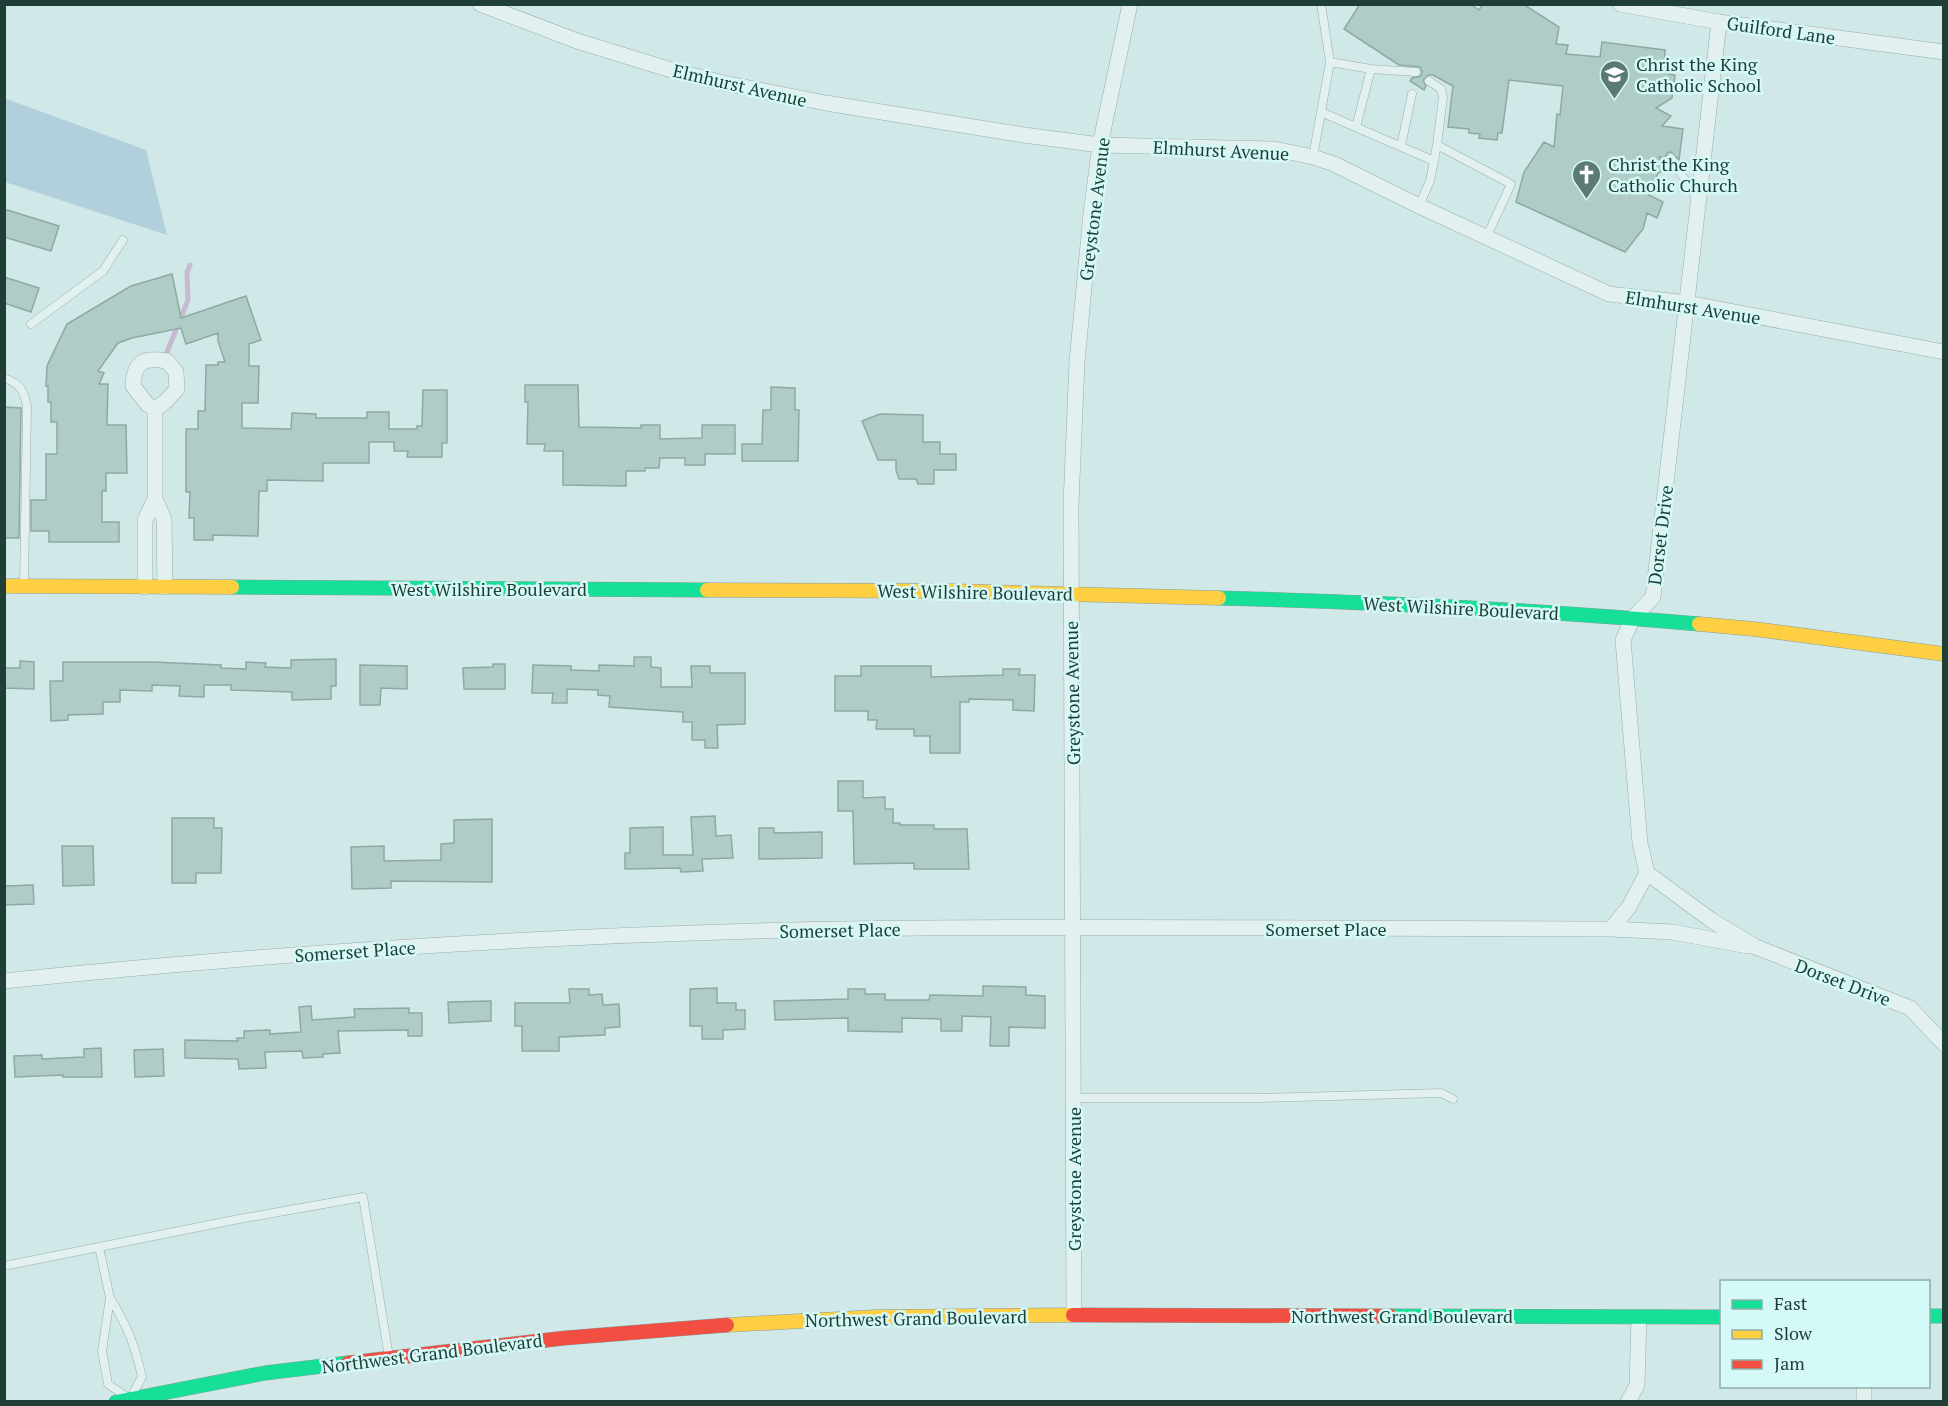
<svg xmlns="http://www.w3.org/2000/svg" width="1948" height="1406" viewBox="0 0 1948 1406" font-family="'PT Serif',serif">
<style>
.green{fill:#b1d0db}
.lines{fill:none;stroke-linecap:round;stroke-linejoin:round}
.stream{stroke:#c8bad0;stroke-width:5}
.building{fill:#b0ccc6;stroke:#8ea9a3;stroke-width:1.5}
.lane-casing{stroke:#98aeab;stroke-width:9}
.street-casing{stroke:#98aeab;stroke-width:16}
.fast-casing{stroke:#889d9b;stroke-width:15}
.slow-casing{stroke:#889d9b;stroke-width:15}
.jam-casing{stroke:#889d9b;stroke-width:15}
.lane{stroke:#e2f0ef;stroke-width:8}
.street{stroke:#e2f0ef;stroke-width:15}
.fast{stroke:#16e098;stroke-width:14}
.slow{stroke:#ffcf43;stroke-width:14}
.jam{stroke:#f24e42;stroke-width:14}
.labels{text-anchor:middle;dominant-baseline:central;stroke-width:5;stroke-linejoin:round;paint-order:stroke}
.street-label{font-size:18px;fill:#1e3e36;stroke:#d5f9f7}
.poi-label{font-size:18px;fill:#1e3e36;stroke:#d5f9f7;text-anchor:start}
</style>
<rect width="100%" height="100%" fill="#d0e8e7"/>
<!-- green -->
<path class="green" d="M4 98 146 150 167 235 5 182Z"/>
<g class="lines">
<!-- stream -->
<path class="stream" d="M167 352 188 300 187 272 190 265"/>
</g>
<!-- building -->
<path class="building" d="M1360 4H1470L1479 10 1483 4H1523L1559 27 1556 44 1568 45 1566 54 1600 57 1602 42 1665 50 1664 73 1675 75 1672 98 1656 108 1671 116 1662 126 1683 129 1679 160 1671 152 1667 153 1665 158 1659 157 1666 169 1658 173 1649 195 1663 202 1657 218 1647 213 1643 229 1625 252 1516 202 1524 172 1544 142 1554 147 1557 114 1560 115 1563 86 1509 80 1502 133H1498L1497 140 1479 138 1480 134 1469 133V129L1448 127 1453 86 1433 75H1429L1423 80 1426 86 1424 90 1410 81 1412 78 1421 76 1422 72 1420 67 1399 65 1344 29Z
M4 209 59 226 51 251 4 237Z
M172 274 181 318 246 296 261 340 249 344V366H259L258 403H242V428L291 429 292 413 316 414V418H367V412H389V429H417V426H422L423 390H447V443H442V457H407L408 451H394V442H369V463H323V481L267 480V491H259L258 536 213 535V540H194V518H189L190 492H186V429H198V411H205L206 365H218V362H225L218 341V333L186 344 181 328 132 338 118 343 98 371 104 373 99 384H108L107 425H126L127 473H106V491H102V522H119V542H49V531H31V500H46V454H57V422H51V402H48V386H46L47 366 67 324 131 286Z
M4 277 39 288 31 312 4 303Z
M525 385H578L579 427 641 428V425H660V439L702 438V425H735V454H705V465H685V458H660L659 468H645V471H626V486L563 485V451H544L545 444H527L528 402H525Z
M771 387 795 388V410H799L798 461H742V444H762L763 410H771Z
M4 407 21 408 19 538H4Z
M880 414 923 415V442H940V454H956V470H934V484H918L916 479H899L896 470V460H878L862 421Z
M634 657H651V667L661 668V687H692L691 666H710V673H745V724L717 725 718 748H705V740H692V722H683V712L609 707 610 696 598 695V690L567 689V703H552L553 693H532L533 665 571 666V670L599 671V665L634 666Z
M336 659V686H331V699L292 700V692L231 690V685H204V697L179 696 180 686 152 685V691L120 690V702H103V714L68 715V720L51 721 50 681H63V662H153L221 665V668L246 669V662L266 663 265 667 291 668V660Z
M20 661 34 662V689L4 688V668H20Z
M493 664H505V689H464L463 668 493 667Z
M360 665 407 666V689L381 688 380 705H360Z
M861 666H931V677L1003 675V669H1020L1019 675H1035L1034 711 1013 710V700L969 699V702H960V753H930V736H914V729H876L877 720H868V711H835V676H861Z
M838 781H863V798L885 797V809H893V823H900V825H934V829H967L969 869H914V863L854 864 853 811H838Z
M715 816 716 836 731 835 733 858 702 859 703 871 681 872 680 868 625 869V853H630V828L663 827V855H693L691 817Z
M172 818H214V828H222L221 873H196V883H172Z
M492 819V882L391 881V888L352 889 351 847 384 846V861L441 860V844L454 843V820Z
M759 828H774V833L822 832V858L759 859Z
M62 846H93L94 885 63 886Z
M33 885 34 904 4 905V886Z
M983 986 1026 987V995L1045 996V1028L1009 1027V1046H990L991 1017 962 1016V1031H941V1019L902 1018V1032L848 1031V1018L775 1020 774 1001 848 999V989H865V994H885V1000H929L930 995 983 996Z
M717 988V1003H736V1010H745V1029L723 1030V1039H702V1026H690V989Z
M569 989H589V995L602 994 603 1005 619 1004 620 1027 605 1028V1035L559 1037V1051H522V1026H515V1003H570Z
M491 1001V1021L449 1023 448 1002Z
M311 1006 312 1020 355 1017 354 1009 409 1008V1013H422V1036H408V1030L338 1031 340 1053 323 1054V1057L303 1058 302 1051 265 1052 266 1068 239 1069 238 1059 185 1058V1040L238 1041 237 1038H244V1031L270 1030V1034L301 1032 299 1007Z
M101 1048 102 1077H63V1075L15 1077 14 1056 42 1055V1059L84 1057V1049Z
M163 1049 164 1076 135 1077 134 1050Z"/>
<g class="lines">
<defs>
<path id="lane" d="M1321 4 1330 62
M1371 69 1416 72
M1429 81 1441 89 1443 97 1437 145
M1321 112 1330 62 1371 69 1356 127
M1401 146 1412 94
M1313 157 1321 112 1434 161 1430 181 1419 206
M1671 158 1698 200
M1434 161 1437 145 1511 184 1487 236
M31 324 103 271 123 240
M4 378C21 384 24 390 27 407L24 584
M1074 1098H1259L1441 1093 1453 1099
M99 1247 110 1298
M4 1266 239 1219 363 1197 389 1357
M110 1298C127 1325 135 1345 142 1377L130 1399 108 1384 102 1351Z"/>
<path id="street" d="M480 4 577 41 668 69 723 83 826 103 1024 135 1100 145 1274 149 1313 157 1334 164 1419 206 1609 294 1687 303 1944 352
M1620 4 1719 22 1944 52
M1719 22 1653 597 1633 618 1623 640 1640 843 1647 873 1711 920 1756 947 1910 1008 1944 1044
M155 409 147 404 133 386C134 361 144 357 167 361L176 372 177 389 165 402 155 409V499L164 519 165 587
M145 587V520L155 499
M1611 929 1672 932 1748 946
M4 981C283 952 563 934 843 929 1099 925 1355 929 1611 929L1629 907 1647 873
M1074 1315 1071 504 1077 362 1091 213 1100 145 1130 4
M1864 1386V1402
M1628 1402 1637 1385 1639 1317"/>
<path id="fast" d="M232 587 707 590
M1219 598C1379 602 1540 610 1699 624
M1391 1316 1722 1317
M1928 1316H1944
M116 1402 265 1373 348 1363"/>
<path id="slow" d="M4 586 232 587
M707 590 953 591 1219 598
M1699 624 1754 629 1944 654
M727 1325 876 1317 1073 1315"/>
<path id="jam" d="M1073 1315 1391 1316
M348 1363 565 1338 727 1325"/>
</defs>
<!-- lane casing -->
<use href="#lane" class="lane-casing"/>
<!-- street casing -->
<use href="#street" class="street-casing"/>
<!-- fast casing -->
<use href="#fast" class="fast-casing"/>
<!-- slow casing -->
<use href="#slow" class="slow-casing"/>
<!-- jam casing -->
<use href="#jam" class="jam-casing"/>
<!-- lane -->
<use href="#lane" class="lane"/>
<!-- street -->
<use href="#street" class="street"/>
<!-- fast -->
<use href="#fast" class="fast"/>
<!-- slow -->
<use href="#slow" class="slow"/>
<!-- jam -->
<use href="#jam" class="jam"/>
</g>
<!-- icons -->
<defs>
<symbol id="school-pin" viewBox="-11 -11 22 30"><path d="M0 17L-7.5 6A9.5 9.5 0 1 1 7.5 6Z" fill="#5c7a74" stroke="#d5f9f7"/><path d="M0-5L7-2L0 1L-7-2ZM-4 1L0 2.5L4 1V4Q0 6-4 4Z" fill="#fff"/></symbol>
<symbol id="church-pin" viewBox="-11 -11 22 30"><path d="M0 17L-7.5 6A9.5 9.5 0 1 1 7.5 6Z" fill="#5c7a74" stroke="#d5f9f7"/><path d="M-1.2-6h2.4v3.5h3.3v2.4h-3.3V6h-2.4V-.1h-3.3v-2.4h3.3Z" fill="#fff"/></symbol>
</defs>
<g fill-rule="evenodd">
<use href="#school-pin" x="1598" y="58" width="33" height="45"/>
<use href="#church-pin" x="1570" y="158" width="33" height="45"/>
</g>
<g class="labels">
<!-- street labels -->
<g class="street-label">
<text transform="translate(1781 30) rotate(8)">Guilford Lane</text>
<text transform="translate(740 85) rotate(13)">Elmhurst Avenue</text>
<text transform="translate(1221 150) rotate(3)">Elmhurst Avenue</text>
<text transform="translate(1094 209) rotate(-83)">Greystone Avenue</text>
<text transform="translate(1693 307) rotate(9)">Elmhurst Avenue</text>
<text transform="translate(1660 535) rotate(-83)">Dorset Drive</text>
<text x="489" y="589">West Wilshire Boulevard</text>
<text transform="translate(975 592) rotate(1)">West Wilshire Boulevard</text>
<text transform="translate(1461 608) rotate(3)">West Wilshire Boulevard</text>
<text transform="translate(1072 693) rotate(-91)">Greystone Avenue</text>
<text x="1326" y="929">Somerset Place</text>
<text transform="translate(840 930) rotate(-1)">Somerset Place</text>
<text transform="translate(355 951) rotate(-4)">Somerset Place</text>
<text transform="translate(1843 982) rotate(21)">Dorset Drive</text>
<text transform="translate(1074 1179) rotate(-90)">Greystone Avenue</text>
<text x="1402" y="1316">Northwest Grand Boulevard</text>
<text transform="translate(916 1318) rotate(-1)">Northwest Grand Boulevard</text>
<text transform="translate(432 1353) rotate(-7)">Northwest Grand Boulevard</text>
</g>
<!-- poi labels -->
<g class="poi-label">
<text x="1636" y="64">Christ the King<tspan x="1636" dy="21">Catholic School</tspan></text>
<text x="1608" y="164">Christ the King<tspan x="1608" dy="21">Catholic Church</tspan></text>
</g>
</g>
<!-- border -->
<rect width="1948" height="1406" fill="none" stroke="#1e3e36" stroke-width="12"/>
<!-- legend -->
<rect x="1720" y="1280" width="210" height="108" fill="#d5f9f7" stroke="#8caeaa" stroke-width="1.5"/>
<rect x="1732" y="1300" width="30" height="9" fill="#16e098" stroke="#8caeaa" stroke-width="1.5"/>
<text x="1774" y="1310" font-size="18" fill="#1e3e36">Fast</text>
<rect x="1732" y="1330" width="30" height="9" fill="#ffcf43" stroke="#8caeaa" stroke-width="1.5"/>
<text x="1774" y="1340" font-size="18" fill="#1e3e36">Slow</text>
<rect x="1732" y="1360" width="30" height="9" fill="#f24e42" stroke="#8caeaa" stroke-width="1.5"/>
<text x="1774" y="1370" font-size="18" fill="#1e3e36">Jam</text>
</svg>
